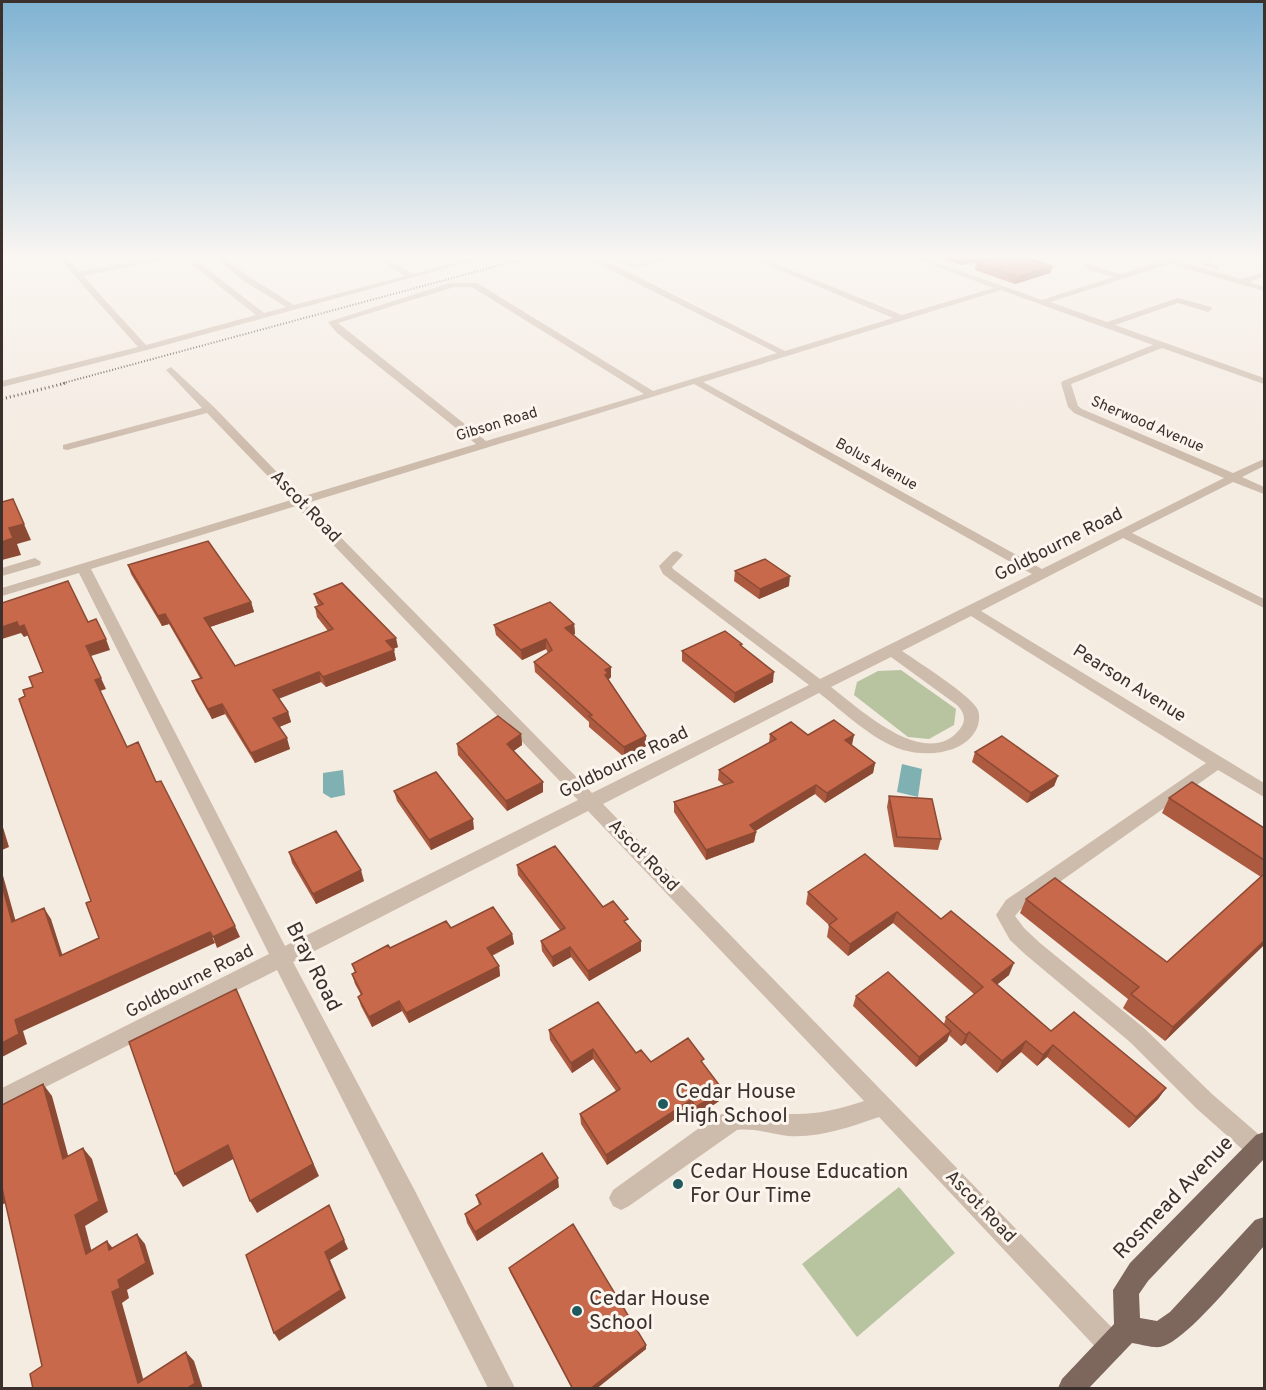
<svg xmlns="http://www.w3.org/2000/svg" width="1266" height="1390" viewBox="0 0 1266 1390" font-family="Overpass,sans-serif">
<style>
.green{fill:#b8c4a0}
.water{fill:#7fb0b2}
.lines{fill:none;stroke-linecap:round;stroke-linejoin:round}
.minor{fill:#cdbbac;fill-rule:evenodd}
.major{fill:#7d675c;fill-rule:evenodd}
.rail-far1{stroke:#3b302b;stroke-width:2;stroke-dasharray:1 2;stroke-linecap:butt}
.rail{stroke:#3b302b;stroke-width:3;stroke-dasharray:1 3;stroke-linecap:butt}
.wall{fill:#ac5a40}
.shaded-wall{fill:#8c4a34}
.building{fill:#c8694b;stroke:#8c4a34;stroke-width:1.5}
.poi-dot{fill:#1f5a5e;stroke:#fbf5ee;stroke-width:2}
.labels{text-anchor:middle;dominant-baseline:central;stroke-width:6;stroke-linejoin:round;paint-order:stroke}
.far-street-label{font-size:15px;fill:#3b302b;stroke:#fbf5ee}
.street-label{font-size:18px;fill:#3b302b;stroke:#fbf5ee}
.near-street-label{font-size:21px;fill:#3b302b;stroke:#fbf5ee}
.near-poi-label{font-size:21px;fill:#3b302b;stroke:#fbf5ee;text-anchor:start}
</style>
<rect width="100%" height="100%" fill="#f4ebe1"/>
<!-- green -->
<path class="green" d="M901 670 956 709 954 725 929 739 908 737 854 695 857 682 878 671Z
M899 1187 955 1253 857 1337 802 1264Z"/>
<!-- water -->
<path class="water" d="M902 764 922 769 918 797 897 792Z
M343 770 345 795 331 798 323 793V773Z"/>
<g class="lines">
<!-- minor -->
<path class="minor" d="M57 256H65L79 272 163 256H190L264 313 286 307 242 280 213 256H221L248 276 294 305 405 276 374 256H383L413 274 479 256H491L147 350 2 387V381L138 347ZM185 259 256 315 146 345 83 276 163 260Z
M590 256H596L785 351 893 318 746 256H756L902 315 994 288 908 256H918L1042 300 1113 277 1084 268 1083 266 1087 264 1121 274 1179 256H1190L1178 261 1241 279 1264 272V276L1249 282 1264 287V291L1170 264 1050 302 1107 322 1178 298 1211 307 1212 309 1208 312 1178 303 1115 325 1264 378V384L1261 383 1162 348 1071 384 1078 406 1082 409 1233 473 1264 459V466L1242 477 1264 487V494L1233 482 1132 533 1264 599V608L1123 538 981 611 1264 783V797L1218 770 1020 910 1015 916 1024 928 1040 943 1144 1028 1212 1094 1264 1139V1158L1259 1160 1251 1157 1196 1108 1130 1042 1026 955 1010 940 996 915 1006 900 1206 763 971 616 902 651C918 662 972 696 978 710 980 716 979 723 977 728 965 754 927 757 903 750 872 740 845 713 819 693L603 804 1121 1337 1125 1346 1121 1355 1112 1359 1103 1355 879 1117C849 1127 821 1138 788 1136 771 1134 755 1128 737 1130L629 1206 621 1210 613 1206 609 1198 613 1190 713 1118C752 1100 753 1113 791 1114 817 1115 839 1109 864 1101L588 811 293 962 414 1189 515 1388H488L277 970 2 1109V1088L269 954 79 573 2 596V588L291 500 207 413 67 450 63 449V445L202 408 168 372 166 370 171 367 214 407 301 497 476 444 337 333 328 322 450 283H477L653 391 777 353 590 260ZM454 287H472L644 394 486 441 338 323ZM1001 290 1153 345 1063 381 1061 383 1068 407 1074 413 1224 478 1042 569 703 382ZM694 384 1032 574 820 679 673 569 672 567 683 555 677 551 673 552 659 566 663 574 809 685 592 793 307 503ZM296 506 578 800 285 946 91 569ZM891 657 957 705C964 712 967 720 960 729 926 772 859 708 831 687Z
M668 256H681L633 268 610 259 614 257 634 264Z
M1214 256H1225L1208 263 1218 266V270L1197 263Z
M1256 256H1264V259L1257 258Z
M35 558 41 562 40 565 2 576V568Z"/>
<!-- major -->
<path class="major" d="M1264 1132V1159L1148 1281 1139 1294 1140 1318 1157 1321 1170 1312 1255 1220 1264 1217V1246C1246 1267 1184 1344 1160 1347 1152 1348 1140 1344 1132 1343L1089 1388H1058L1062 1379 1114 1324 1113 1290 1130 1263 1256 1135Z"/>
<!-- rail-far1 -->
<path class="rail-far1" d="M60 384 534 256"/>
<!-- rail -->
<path class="rail" d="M2 399 66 383"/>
</g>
<!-- wall -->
<path class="wall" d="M934 256H998L962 265Z
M976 263 1052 266 1050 273 1015 284 975 270Z
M128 565 251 602 254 612 210 627 235 666 328 631 317 617 315 607 319 606 317 603 314 594 398 647 393 649 396 660 326 687 321 682 279 698 288 712 291 722 279 727 290 749 255 763 225 714 212 719 196 691 192 681 200 678 169 624 162 626 131 574Z
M735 571 789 586 759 599 734 581Z
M574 624 575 634 573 635 611 667V677L609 679V680L646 736V746L624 757 589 727V722L535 672 534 662 548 653 546 649 522 660 496 635 494 625Z
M742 644 741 647 773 682 734 703 682 661V651Z
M521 734 522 745 513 751 543 792 507 811 458 755 457 744Z
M770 734 854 735 851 745 875 763 873 773 825 803 815 794 755 831 756 832 754 842 706 860 674 812V802L724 785 718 780 719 770 769 743Z
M975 752 1058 776 1054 786 1027 803 972 762Z
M394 791 474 829 431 850 397 801Z
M889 796 941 839 938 850 894 847 887 807Z
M1169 798 1264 828V945L1165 1041 1123 1008 1128 999 1020 913 1026 899 1167 962 1261 877 1162 813Z
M289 852 364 881 316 904 292 863Z
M517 865 603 907 628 925 641 941V951L589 981 571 957 553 967 542 951 541 941 560 930 518 875Z
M808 892 941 919 1009 975 997 984 1051 1031 1166 1088 1158 1099 1129 1128 1047 1057 1037 1066 1021 1052 997 1073 965 1043 961 1046 949 1035 947 1041 916 1067 853 1006 856 996 944 1024 946 1017 974 994 893 923 848 956 827 937 829 925 806 904Z
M451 928 512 934 514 944 492 956 499 966 500 976 409 1023 402 1011 372 1027 361 1006 358 997 361 995 355 984 352 974 355 973 352 964 390 948Z
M549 1030 636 1053 651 1062 704 1066 723 1090 722 1099 696 1117 690 1109 607 1165 581 1124 580 1114 616 1091 593 1059 572 1073 550 1040Z
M559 1187 477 1241 467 1223 465 1214 479 1205 476 1195Z
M509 1268 646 1349 596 1389H572L510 1272Z"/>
<!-- shaded-wall -->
<path class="shaded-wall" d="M975 256H998L962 265 964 259Z
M1052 266 1050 273 1015 284 1017 277Z
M13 499 31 540 17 544 21 555 2 560V542L9 528Z
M790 576 789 586 759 599 760 589Z
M251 602 254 612 207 628 204 618Z
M165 614 169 624 162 626 158 616Z
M17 622 24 625 29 635 24 637 21 633 2 639V627Z
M574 624 575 634 566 638 565 628Z
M396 638 398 647 388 651 386 641Z
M106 639 110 650 91 656 86 646Z
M546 639V649L522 660 521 650Z
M394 650 396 660 326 687 323 677Z
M611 667V677L609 679V683L606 685 605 670Z
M319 672 321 682 276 700 273 690Z
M774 672 773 682 734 703 735 693Z
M101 678 106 689 100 691 95 680Z
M222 704 225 714 212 719 208 709Z
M288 712 291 722 277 728 273 718Z
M521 734 522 745 508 755 507 744Z
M854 735 852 745 843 750 845 740Z
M646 736V746L624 757V747Z
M287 738 290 749 255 763 251 753Z
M875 763 873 773 825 803 827 793Z
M1058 776 1054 786 1027 803 1031 793Z
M543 782V792L507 811 506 801Z
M816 785 815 794 749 835 750 825Z
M473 819 474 829 431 850 429 840Z
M2 824 9 847 2 850Z
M756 832 754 842 706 860V850Z
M361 870 364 881 316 904 313 894Z
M2 872 19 933 12 922 2 885Z
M44 908 51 919 66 966 60 956Z
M897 912 893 923 848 956 850 944Z
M235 926 240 937 217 948 213 937Z
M210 932 215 943 23 1031 27 1044 2 1057V1043L15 1020Z
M512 934 514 944 488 957 487 948Z
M641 941V951L589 981 588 971Z
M1264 941V945L1165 1041 1173 1027Z
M570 947 571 957 553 967 552 957Z
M1014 963 1009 975 988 992 992 980Z
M499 966 500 976 409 1023 406 1013Z
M236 989 319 1176 257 1213 250 1201Z
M399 1001 402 1011 372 1027 369 1017Z
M951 1031 947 1041 916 1067 919 1057Z
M969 1032 965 1043 961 1046 966 1035Z
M1026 1041 1021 1052 997 1073 1002 1061Z
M1053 1045 1047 1057 1037 1066 1043 1055Z
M593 1049V1059L572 1073 571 1063Z
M43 1084 52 1096 72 1170 63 1159Z
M1166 1088 1158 1099 1129 1128 1136 1117Z
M723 1090 722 1099 696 1117V1107Z
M691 1100 690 1109 607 1165 606 1155Z
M228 1145 235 1158 183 1187 175 1174Z
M83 1148 92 1159 108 1212 85 1226 95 1264 86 1254 75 1215Z
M558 1178 559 1187 477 1241 475 1232Z
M2 1188 12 1199 2 1205Z
M329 1205 348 1249 330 1260 346 1298 279 1341 274 1333 325 1252Z
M137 1234 145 1244 154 1274 127 1290 129 1298 122 1303 146 1389 138 1383 112 1292Z
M107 1241 116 1252 109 1250Z
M646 1345V1349L596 1389H590Z
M186 1352 194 1361 203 1389H186Z"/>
<!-- building -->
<path class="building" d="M954 256H975L964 259Z
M1001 256H1020L1052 266 1017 277 976 263Z
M13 499 24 524 9 528 13 538 2 542V502Z
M208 541 251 602 204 618 235 666 333 629 315 607 323 604 314 594 342 583 396 638 386 641 394 650 323 677 319 672 273 690 288 712 273 718 287 738 251 753 222 704 208 709 192 681 202 678 165 614 158 616 128 565Z
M765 559 790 576 760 589 735 571Z
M68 581 88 622 96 619 106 639 86 646 101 678 95 680 127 747 138 742 156 782 161 781 235 926 213 937 210 932 15 1020 19 1034 2 1043V885L12 922 44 908 60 956 99 938 86 903 91 901 19 699 25 696 23 690 33 687 29 677 43 672 24 625 19 627 17 622 2 627V603Z
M550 602 574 624 565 628 611 667 605 670 608 673 605 675 646 736 624 747 589 716 592 715 534 662 552 650 546 639 521 650 494 625Z
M725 631 742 644 740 645 774 672 735 693 682 651Z
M498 716 521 734 507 744 543 782 506 801 457 744Z
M834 720 854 735 845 740 875 763 827 793 816 785 750 825 756 832 706 850 674 802 733 782 719 770 776 739 770 734 791 722 808 735Z
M1002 736 1058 776 1031 793 975 752Z
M436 772 473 819 429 840 394 791Z
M1192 782 1264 828V860L1169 798Z
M889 796 932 799 941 839 897 837Z
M336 831 361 870 313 894 289 852Z
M555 846 603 907 613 901 628 919 624 921 641 941 588 971 570 947 552 957 541 941 565 928 517 865Z
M865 854 941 919 951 911 1014 963 992 980 1051 1031 1074 1012 1166 1088 1136 1117 1053 1045 1043 1055 1026 1041 1002 1061 969 1032 966 1035 946 1017 983 987 897 912 850 944 829 925 837 919 808 892Z
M1264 874V941L1173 1027 1131 994 1139 987 1026 899 1055 878 1167 962Z
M493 907 512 934 487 948 499 966 406 1013 399 1001 369 1017 358 997 362 994 352 974 356 972 352 964 388 945 390 948 446 921 451 928Z
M888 972 951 1031 919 1057 856 996Z
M236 989 313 1164 250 1201 228 1145 175 1174 129 1042Z
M598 1002 636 1053 641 1050 651 1062 688 1038 704 1059 701 1061 723 1090 696 1107 691 1100 606 1155 580 1114 620 1089 593 1049 571 1063 549 1030Z
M43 1084 63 1159 83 1148 99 1201 75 1215 86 1254 107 1241 109 1250 137 1234 146 1263 118 1280 120 1288 112 1292 138 1383 186 1352 195 1383 186 1389H33L30 1374 42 1366 2 1188V1105Z
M542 1153 558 1178 475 1232 465 1214 481 1204 476 1195Z
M329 1205 344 1240 325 1252 341 1290 274 1333 246 1255Z
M573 1224 646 1345 590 1389H573L509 1268Z"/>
<!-- sky -->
<linearGradient id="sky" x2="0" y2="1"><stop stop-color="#7eb2d2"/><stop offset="0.57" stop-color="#faf6f2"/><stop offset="1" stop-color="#faf6f2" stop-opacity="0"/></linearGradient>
<rect width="1266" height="450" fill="url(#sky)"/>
<!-- markers -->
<g class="poi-dot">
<circle cx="663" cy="1104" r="6"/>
<circle cx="678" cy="1184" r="6"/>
<circle cx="577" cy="1311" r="6"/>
</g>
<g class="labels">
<!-- far-street labels -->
<g class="far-street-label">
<text transform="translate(497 425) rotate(-17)">Gibson Road</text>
<text transform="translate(1147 425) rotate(23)">Sherwood Avenue</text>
<text transform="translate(876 465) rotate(29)">Bolus Avenue</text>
</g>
<!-- street labels -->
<g class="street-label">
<text transform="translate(305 507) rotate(46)">Ascot Road</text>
<text transform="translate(1059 545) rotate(-27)">Goldbourne Road</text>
<text transform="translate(1129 684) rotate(32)">Pearson Avenue</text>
<text transform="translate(624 763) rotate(-26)">Goldbourne Road</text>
<text transform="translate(643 856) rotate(46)">Ascot Road</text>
<text transform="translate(190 982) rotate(-27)">Goldbourne Road</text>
<text transform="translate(980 1207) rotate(46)">Ascot Road</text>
</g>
<!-- near-street labels -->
<g class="near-street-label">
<text transform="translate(313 967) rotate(63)">Bray Road</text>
<text transform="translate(1174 1198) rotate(-46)">Rosmead Avenue</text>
</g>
<!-- near-poi labels -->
<g class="near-poi-label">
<text x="675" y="1092">Cedar House<tspan x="675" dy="24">High School</tspan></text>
<text x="690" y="1172">Cedar House Education<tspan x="690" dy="24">For Our Time</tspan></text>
<text x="589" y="1299">Cedar House<tspan x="589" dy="24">School</tspan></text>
</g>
</g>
<!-- border -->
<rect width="1266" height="1390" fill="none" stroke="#3b302b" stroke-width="6"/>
</svg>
